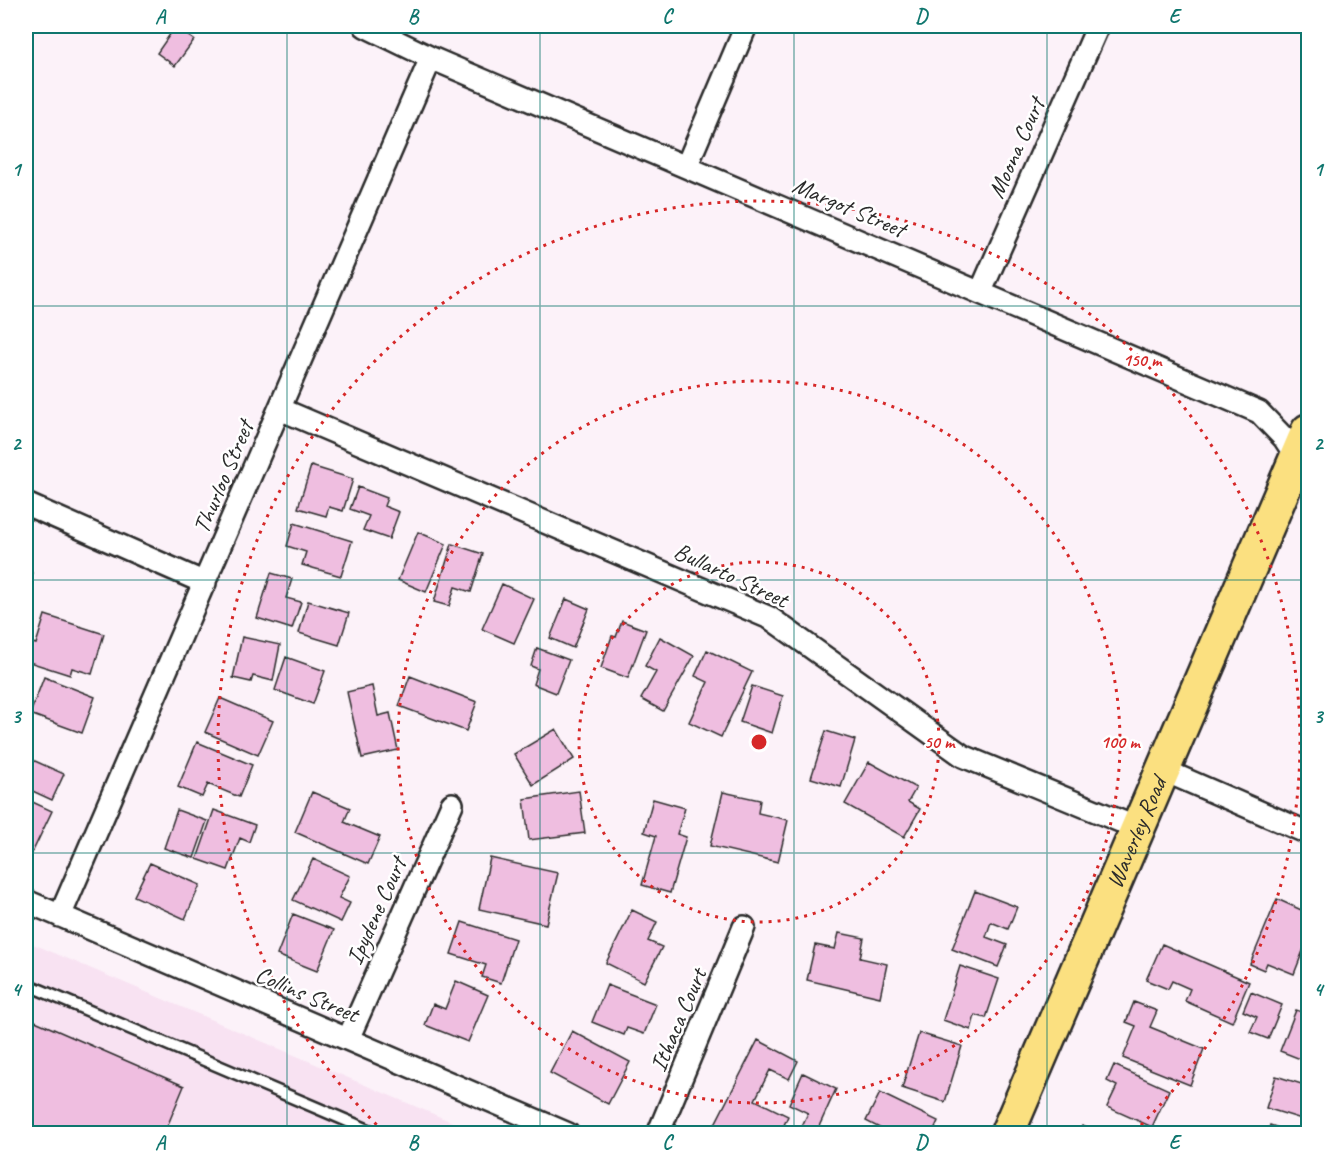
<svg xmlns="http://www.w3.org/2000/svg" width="1334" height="1159" viewBox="0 0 1334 1159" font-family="Caveat,sans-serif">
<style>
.built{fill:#f8e2f2}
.building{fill:#efbee0;stroke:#2b2b2b;stroke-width:1.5}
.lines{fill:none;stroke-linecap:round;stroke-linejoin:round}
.lane-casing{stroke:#2b2b2b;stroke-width:15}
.street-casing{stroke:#2b2b2b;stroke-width:26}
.primary-casing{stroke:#2b2b2b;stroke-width:38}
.lane{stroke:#fff;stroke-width:10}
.street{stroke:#fff;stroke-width:21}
.primary{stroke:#fbe080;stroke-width:33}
.grid{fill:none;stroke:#0f766e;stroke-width:1.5;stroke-opacity:0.55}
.ring{fill:none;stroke:#d62828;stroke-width:3;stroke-dasharray:3 6}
.labels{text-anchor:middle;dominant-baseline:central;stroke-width:5;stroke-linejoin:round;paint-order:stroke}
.street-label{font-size:24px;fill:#2b2b2b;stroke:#fff}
.centre{fill:#d62828;stroke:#fff;stroke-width:3}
.ring-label{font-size:18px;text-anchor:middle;font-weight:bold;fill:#d62828;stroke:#fff;stroke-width:5;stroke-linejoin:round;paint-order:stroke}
.neatline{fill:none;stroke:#0f766e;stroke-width:2}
.grid-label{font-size:20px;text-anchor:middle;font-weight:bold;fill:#0f766e}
</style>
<rect width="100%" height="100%" fill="#fcf2f9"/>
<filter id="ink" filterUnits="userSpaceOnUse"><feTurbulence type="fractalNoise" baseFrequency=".0167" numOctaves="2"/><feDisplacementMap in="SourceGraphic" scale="12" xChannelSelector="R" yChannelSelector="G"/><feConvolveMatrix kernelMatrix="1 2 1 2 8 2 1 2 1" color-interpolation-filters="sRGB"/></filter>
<g filter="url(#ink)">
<!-- built -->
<path class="built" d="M26 941 478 1133H26Z"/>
<!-- building -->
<path class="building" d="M175 27 194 40 175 66 157 53Z
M311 466 353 479 343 511 329 507 326 516 298 508Z
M358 487 387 498 384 506 399 512 389 539 363 530 369 516 350 509Z
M294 523 352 541 341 576 302 565 306 552 287 546Z
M418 532 446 544 426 592 398 580Z
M452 544 483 554 471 592 455 587 449 606 434 602Z
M26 571 32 573 26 595Z
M271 573 292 579 286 598 301 602 292 629 257 618Z
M502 584 534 599 514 643 482 629Z
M566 599 589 609 573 648 550 638Z
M308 601 349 613 339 645 299 633Z
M45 615 104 634 92 674 72 668 70 675 26 661V641L36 644Z
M622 621 646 630 628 678 601 668 612 636 616 637Z
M242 637 280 645 273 681 253 676 251 682 233 678Z
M660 637 694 656 663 711 641 699 656 672 645 666Z
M537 648 569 660 556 693 533 684 538 669 531 666Z
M707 650 752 672 721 737 689 722 708 682 695 676Z
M286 657 325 671 313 704 275 690Z
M410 676 477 702 466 731 399 706Z
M44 677 95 697 82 733 30 714Z
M372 686 378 716 390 713 398 750 362 758 347 692Z
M752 686 783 696 772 733 740 722Z
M220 698 273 721 258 755 205 732Z
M556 729 574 759 533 785 514 754Z
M826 731 855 740 841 787 811 778Z
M197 742 252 765 239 797 208 784 202 797 178 787Z
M26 757 64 774 52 800 26 788Z
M869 762 916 788 908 802 920 809 904 837 845 804Z
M579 791 585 833 529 840 524 799Z
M312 792 350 808 344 822 380 837 368 864 295 832Z
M723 792 760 800 758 813 788 820 778 862 710 846Z
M26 799 52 811 32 853 26 850Z
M653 799 685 808 677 834 686 837 670 893 642 885 656 836 644 832Z
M177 810 207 821 194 858 164 848Z
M214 810 255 825 249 842 240 838 228 870 197 859Z
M490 858 558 873 546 924 479 909Z
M313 859 350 876 339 898 350 903 341 922 293 900Z
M150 863 200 885 185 919 134 896Z
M975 891 1017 907 1008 929 991 922 986 937 1007 945 998 967 952 949Z
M1277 899 1308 913V938L1294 974 1267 963 1264 970 1250 964Z
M632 910 657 922 648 941 662 947 644 982 606 963Z
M293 914 334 930 317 971 277 955Z
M462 922 515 939 501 983 482 977 486 965 451 954Z
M839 933 864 938 860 958 887 964 880 997 807 980 815 945 835 949Z
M1162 944 1249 982 1232 1022 1185 1001 1190 989 1172 981 1168 989 1146 980Z
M960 966 999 979 986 1018 975 1015 971 1030 943 1020Z
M456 981 488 995 468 1042 425 1025 433 1004 445 1009Z
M607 985 656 1004 644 1034 627 1028 624 1035 592 1022Z
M1251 992 1282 1005 1268 1039 1250 1032 1257 1017 1243 1011Z
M1134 1002 1157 1011 1150 1027 1204 1049 1190 1085 1123 1058 1136 1026 1126 1022Z
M1296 1010 1308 1014V1062L1280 1051Z
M26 1017 184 1086 164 1134H26Z
M572 1031 630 1062 608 1104 550 1073Z
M919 1033 962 1046 945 1102 902 1088Z
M758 1040 798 1061 789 1079 770 1070 755 1100 788 1116 780 1134H733L715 1124Z
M1114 1065 1169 1090 1152 1127 1107 1107 1117 1086 1107 1081Z
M803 1073 836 1089 816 1133 802 1126 808 1113 789 1104Z
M1276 1076 1308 1086V1121L1266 1108Z
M880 1093 938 1121 932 1134H891L866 1121Z
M1270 1125 1296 1134H1267Z
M1082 1126 1103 1134H1079Z"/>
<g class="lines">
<defs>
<path id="lane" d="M26 984 378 1134"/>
<path id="street" d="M365 26 431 58 1259 412 1284 438 1297 458
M687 165 746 26
M981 291 1098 26
M280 409 770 618 963 756 1137 828
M26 504 205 583
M1163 770 1308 833
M26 901 568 1134
M60 916 431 58
M348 1039 452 804
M658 1134 744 927"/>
<g id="primary">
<path id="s1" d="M1007 1134 1308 431"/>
</g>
</defs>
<!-- lane casing -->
<use href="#lane" class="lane-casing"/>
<!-- street casing -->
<use href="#street" class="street-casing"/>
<!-- primary casing -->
<use href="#primary" class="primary-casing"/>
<!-- lane -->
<use href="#lane" class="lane"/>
<!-- street -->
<use href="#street" class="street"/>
<!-- primary -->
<use href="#primary" class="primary"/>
</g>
</g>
<!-- grid -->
<path class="grid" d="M287 26V1134M540 26V1134M794 26V1134M1047 26V1134M26 306H1308M26 580H1308M26 853H1308"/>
<!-- distance rings -->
<g class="ring">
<circle cx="759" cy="742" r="180"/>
<circle cx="759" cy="742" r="361"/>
<path d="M383 1131A541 541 0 1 1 1135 1131"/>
</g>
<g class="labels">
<!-- street labels -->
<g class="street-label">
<text transform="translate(1016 148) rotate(-66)">Moona Court</text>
<text transform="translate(849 207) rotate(23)">Margot Street</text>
<text transform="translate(223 477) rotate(-67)">Thurloo Street</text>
<text transform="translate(731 575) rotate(25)">Bullarto Street</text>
<text stroke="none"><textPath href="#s1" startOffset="328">Waverley Road</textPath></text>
<text transform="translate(376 911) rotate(-66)">Ipydene Court</text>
<text transform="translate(307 994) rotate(23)">Collins Street</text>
<text transform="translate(678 1020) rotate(-67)">Ithaca Court</text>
</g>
</g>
<circle cx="759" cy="742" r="9" class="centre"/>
<g class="ring-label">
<text x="1142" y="366">150 m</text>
<text x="939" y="748">50 m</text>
<text x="1120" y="748">100 m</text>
</g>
<!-- margin -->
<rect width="1334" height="1159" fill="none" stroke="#fff" stroke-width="66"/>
<rect x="33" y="33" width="1268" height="1093" class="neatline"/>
<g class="grid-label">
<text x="160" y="23">A</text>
<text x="413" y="23">B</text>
<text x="667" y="23">C</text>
<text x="921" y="23">D</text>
<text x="1174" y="23">E</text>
<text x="16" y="176">1</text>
<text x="1318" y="176">1</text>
<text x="16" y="450">2</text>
<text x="1318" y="450">2</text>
<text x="16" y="723">3</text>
<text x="1318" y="723">3</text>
<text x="16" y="996">4</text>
<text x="1318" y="996">4</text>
<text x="160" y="1149">A</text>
<text x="413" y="1149">B</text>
<text x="667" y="1149">C</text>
<text x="921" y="1149">D</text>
<text x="1174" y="1149">E</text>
</g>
</svg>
